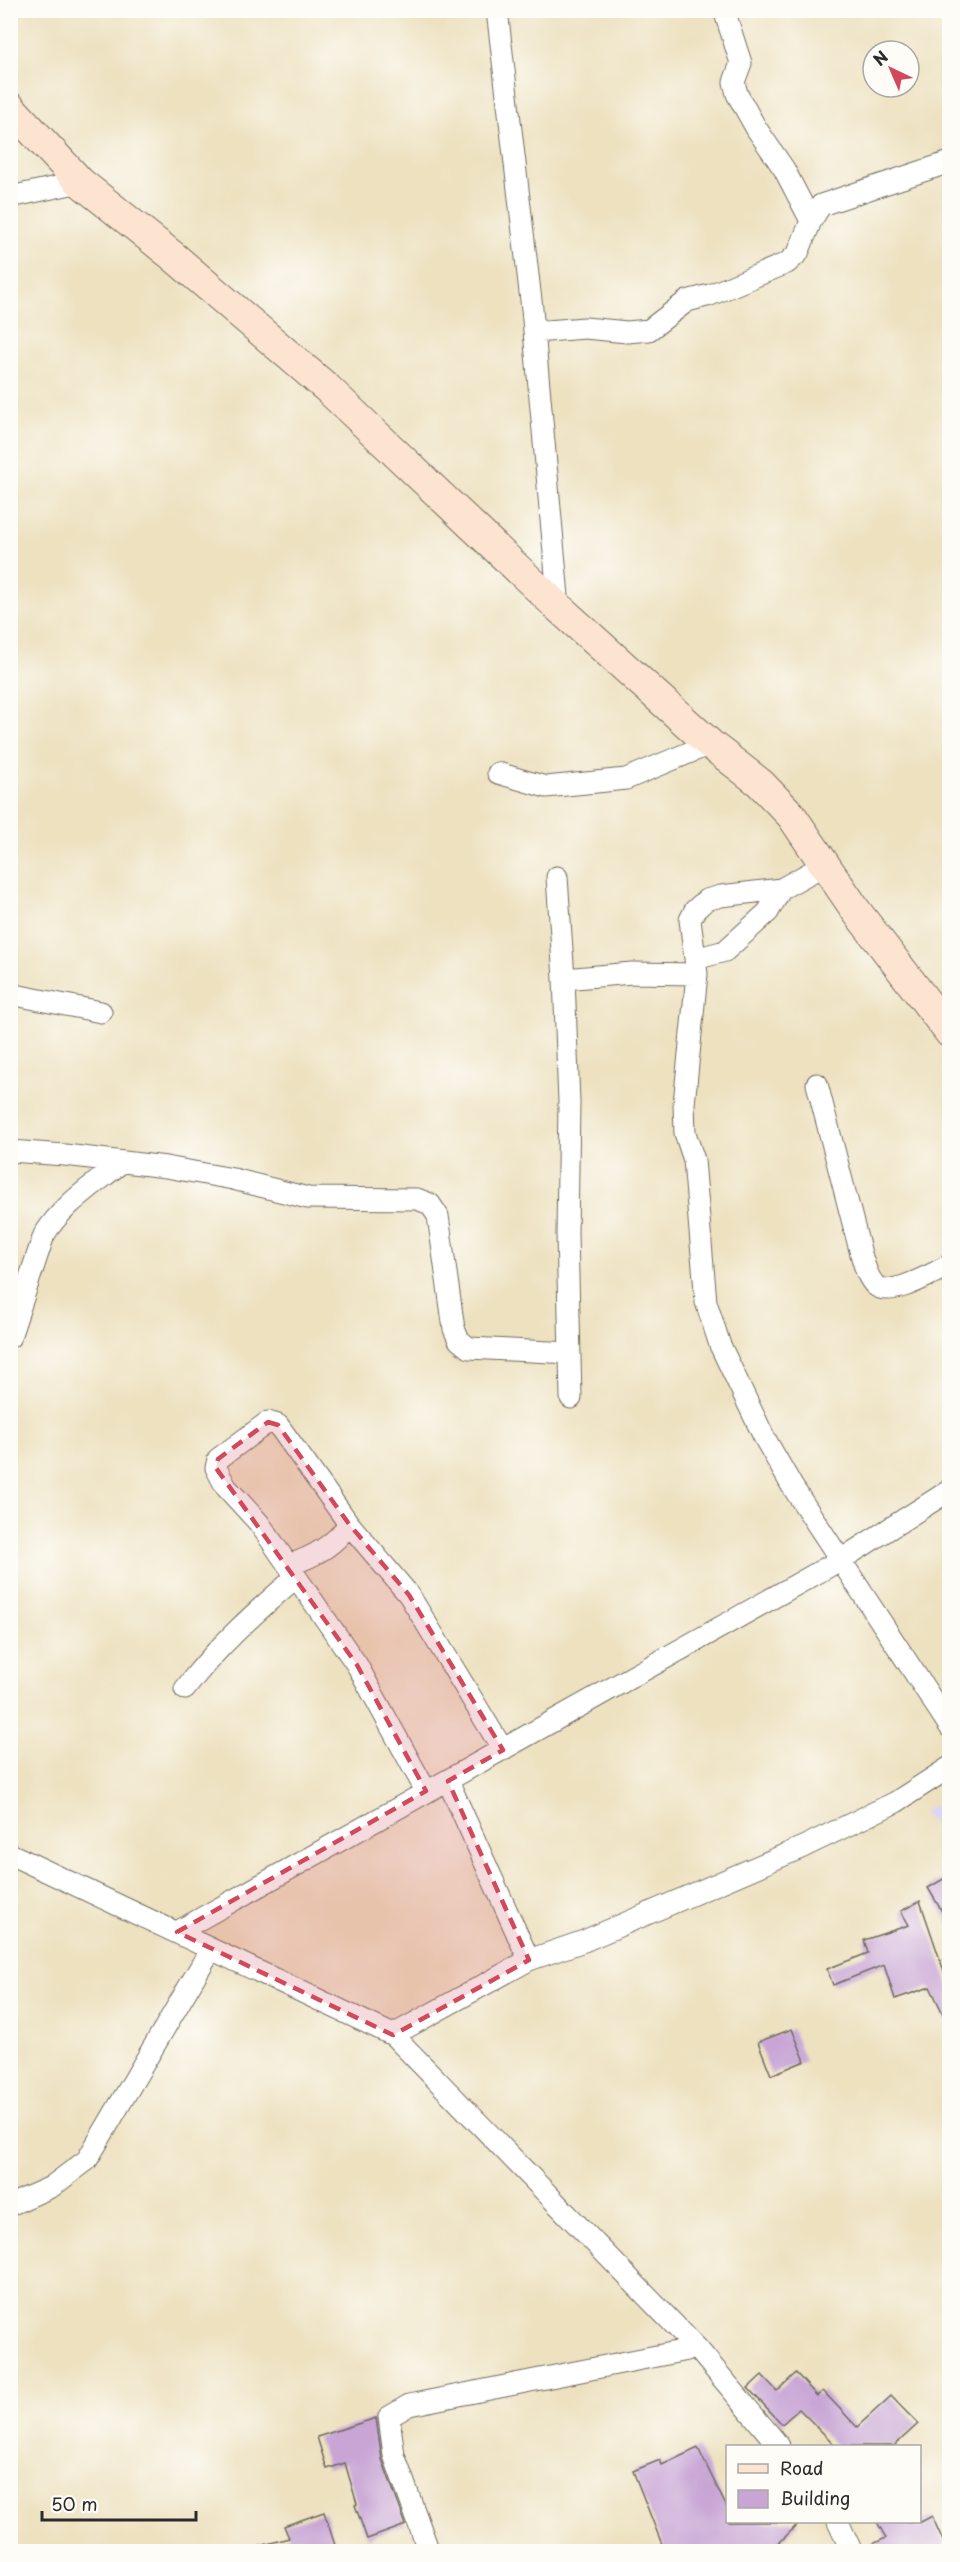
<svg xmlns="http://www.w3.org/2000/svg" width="960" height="2562" viewBox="0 0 960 2562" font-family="'Playpen Sans',sans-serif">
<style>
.built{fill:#d9d6f7}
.building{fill:#c8a5d5}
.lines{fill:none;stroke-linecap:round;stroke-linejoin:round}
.street-casing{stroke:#6f6b5f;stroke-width:23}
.secondary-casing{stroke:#6f6b5f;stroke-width:32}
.street{stroke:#fff;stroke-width:21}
.secondary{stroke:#fde4d0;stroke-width:30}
.marked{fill:#d1495b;fill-opacity:0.2;stroke:#d1495b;stroke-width:4.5;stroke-dasharray:12 8;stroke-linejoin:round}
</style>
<rect width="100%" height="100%" fill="#fdfcf7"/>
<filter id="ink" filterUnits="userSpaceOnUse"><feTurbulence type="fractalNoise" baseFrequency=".0167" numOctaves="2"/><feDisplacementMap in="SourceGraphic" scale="12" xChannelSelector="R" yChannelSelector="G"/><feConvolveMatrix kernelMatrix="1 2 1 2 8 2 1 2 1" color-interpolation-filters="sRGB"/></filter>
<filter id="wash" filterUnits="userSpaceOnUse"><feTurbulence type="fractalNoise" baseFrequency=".008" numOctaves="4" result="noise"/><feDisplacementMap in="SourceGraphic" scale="24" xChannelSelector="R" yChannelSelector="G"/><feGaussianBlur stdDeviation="1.35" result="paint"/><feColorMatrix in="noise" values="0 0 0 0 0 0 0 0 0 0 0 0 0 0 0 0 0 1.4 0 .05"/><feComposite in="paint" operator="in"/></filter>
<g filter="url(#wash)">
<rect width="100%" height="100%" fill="#ede1c0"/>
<!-- built -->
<path class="built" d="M949 1795V1844L923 1812Z"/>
<g id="blocks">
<!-- building -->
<path class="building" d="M950 1875V1925L928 1888Z
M920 1901 950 1989V2028L930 1987 895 1999 884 1965 833 1985 827 1969 868 1953 864 1940 909 1925 901 1911Z
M792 2029 805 2061 771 2075 758 2042Z
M796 2373 817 2396 823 2391 857 2427 891 2396 918 2424 894 2446H836L799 2409 782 2424 748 2388 762 2375 777 2391Z
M376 2418 382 2459 406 2525 367 2539 355 2505 357 2504 345 2463 327 2469 317 2437Z
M698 2448 728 2510V2522H800L778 2544 783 2552H665L633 2471 660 2460 662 2465Z
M324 2512 335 2545 317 2552H261L260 2546 289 2538 284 2526Z
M932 2516 948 2552H864V2548L886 2538 877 2522H921Z"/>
</g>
</g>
<g filter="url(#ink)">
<use href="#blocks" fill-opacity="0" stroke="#6f6b5f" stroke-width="1.5"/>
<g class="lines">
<defs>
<path id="street" d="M497 10 532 309 559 608
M724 10 741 63 734 82 737 94 756 128 784 169 811 221
M947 10 950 14
M10 197 80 182
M534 332 585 328 627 332 649 330 687 301 710 295 787 263 798 253 811 221 821 205 950 162
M498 773 546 787 626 779 710 744
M557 877 564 979 569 1102 567 1234 571 1398
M781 889 721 896 706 900 695 910 690 920 697 974 684 1104 685 1133 694 1160 706 1302 720 1345 764 1437 792 1486 950 1727
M695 959 725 951 768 912 781 889 824 865
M564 979 632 973 697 974
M10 994 101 1012
M817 1084 861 1254C864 1264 867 1277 875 1285 891 1299 932 1273 950 1265
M10 1151 65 1155 166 1167 233 1179 308 1198 417 1199 430 1204 438 1216 454 1329 459 1340 469 1348 570 1353
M10 1337 44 1235C63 1204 94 1185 122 1162
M288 1565C312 1558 334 1546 349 1524
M185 1689C217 1646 256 1612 296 1577
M448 1781 529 1960
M426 1791 357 1665 259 1523 226 1487 216 1468 218 1459 268 1422 278 1425 349 1524 409 1595 503 1750
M10 1854 393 2035 697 2348 779 2446
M177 1932 842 1559 950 1490
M393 2035 529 1960 584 1941 803 1847 896 1802 950 1767
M10 2205 51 2187 87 2160 211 1949
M838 2522 852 2552
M429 2552 394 2455 389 2417 409 2405 697 2348"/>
<path id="secondary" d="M10 107 80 182 174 257 327 388 559 608 710 744 760 783 791 815 857 912 950 1033"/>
</defs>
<!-- street casing -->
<use href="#street" class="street-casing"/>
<!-- secondary casing -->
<use href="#secondary" class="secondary-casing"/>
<!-- street -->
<use href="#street" class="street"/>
<!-- secondary -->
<use href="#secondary" class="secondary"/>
</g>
</g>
<!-- marked area -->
<path class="marked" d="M268 1422 278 1425 349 1524 409 1595 503 1750 448 1781 529 1960 393 2035 177 1932 426 1791 357 1665 216 1468 218 1459Z"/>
<!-- margin -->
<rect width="960" height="2562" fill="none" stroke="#fdfcf7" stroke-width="36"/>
<!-- legend -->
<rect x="726" y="2445" width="195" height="78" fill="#fdfcf7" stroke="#a9a8a5" stroke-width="1.5"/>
<rect x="738" y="2464" width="30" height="9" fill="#fde4d0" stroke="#a9a8a5" stroke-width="1.5"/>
<text x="780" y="2475" font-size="18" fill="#2b2b2b">Road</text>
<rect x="738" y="2490" width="30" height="18" fill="#c8a5d5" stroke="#a9a8a5" stroke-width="1.5"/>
<text x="780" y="2505" font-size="18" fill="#2b2b2b">Building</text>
<!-- north arrow -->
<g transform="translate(891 69) rotate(316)"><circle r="28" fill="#fdfcf7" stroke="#a9a8a5" stroke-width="1.5"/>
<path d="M0-4.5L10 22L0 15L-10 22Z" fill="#d1495b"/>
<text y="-9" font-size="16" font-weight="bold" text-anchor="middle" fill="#2b2b2b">N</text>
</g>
<!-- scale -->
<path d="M42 2511v9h154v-9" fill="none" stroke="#2b2b2b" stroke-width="3"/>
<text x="51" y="2511" font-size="18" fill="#2b2b2b" stroke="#fdfcf7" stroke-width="4.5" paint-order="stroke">50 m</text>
</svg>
